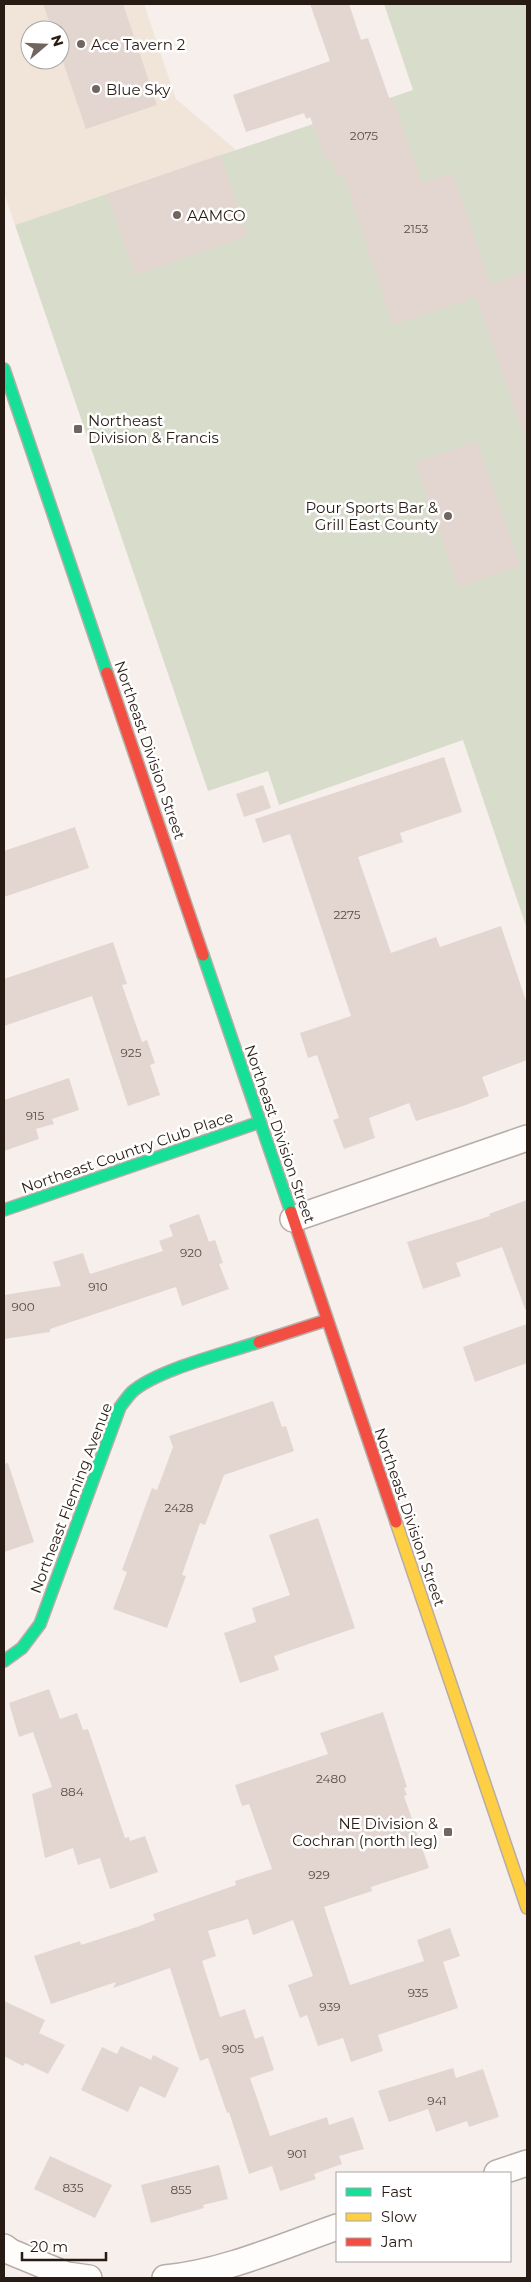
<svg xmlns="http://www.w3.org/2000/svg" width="531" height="2282" viewBox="0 0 531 2282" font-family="Montserrat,sans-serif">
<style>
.commercial{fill:#f1e5d9;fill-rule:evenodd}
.green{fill:#d8ddcb}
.building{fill:#e3d6d0}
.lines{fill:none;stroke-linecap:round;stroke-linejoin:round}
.street-casing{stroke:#b7ada8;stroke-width:28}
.fast-casing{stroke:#b7ada8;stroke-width:14}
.slow-casing{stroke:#b7ada8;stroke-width:14}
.jam-casing{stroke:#b7ada8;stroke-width:14}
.street{stroke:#fefdfc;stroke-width:25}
.fast{stroke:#16e098;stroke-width:11}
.slow{stroke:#ffcf43;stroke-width:11}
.jam{stroke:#f24e42;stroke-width:11}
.poi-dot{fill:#70655f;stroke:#fff;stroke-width:2}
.labels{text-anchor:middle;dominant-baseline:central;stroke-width:5;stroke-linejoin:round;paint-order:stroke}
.number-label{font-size:12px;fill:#584b44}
.poi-label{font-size:15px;fill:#281b14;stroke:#fff;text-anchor:start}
.street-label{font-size:15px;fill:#281b14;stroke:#fff}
</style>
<rect width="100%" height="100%" fill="#f7efeb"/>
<!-- commercial -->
<path class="commercial" d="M4 4H144L176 99 236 150 15 225 4 193ZM30 30H60V60H30Z"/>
<!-- green -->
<path class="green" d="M384 4H527V929L463 740 279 805 268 771 208 791 15 225 413 90Z"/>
<!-- building -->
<path class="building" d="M43 4H123L157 105 86 129 60 53V30H52Z
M310 4H349L361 40 368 38 391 103 394 102 422 183 453 173 491 285 527 271V435L524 436 476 297 393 325 343 174 337 176 331 159 326 161 310 117 306 119 304 113 246 132 233 95 330 61Z
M220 155 248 236 135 275 107 194Z
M477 441 520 566 458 587 415 462Z
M444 757 462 812 400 833 403 842 358 857 391 953 436 937 440 947 501 926 527 1004V1060L482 1077 489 1096 463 1106 416 1121 409 1103 369 1118 375 1138 344 1149 333 1120 339 1118 317 1055 308 1058 300 1033 351 1016 290 834 263 843 255 819Z
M263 785 271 808 244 817 236 794Z
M75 827 89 868 4 897V851Z
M113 942 127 984 122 985 142 1042 147 1040 155 1063 150 1065 160 1095 128 1106 92 996 4 1026V979Z
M69 1078 79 1110 52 1119 54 1124 36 1129 39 1139 4 1151V1100Z
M527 1200V1309H525L502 1247 456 1263 461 1276 423 1289 407 1242 490 1216 489 1214Z
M199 1214 209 1242 215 1240 223 1263 219 1264 229 1289 182 1306 176 1287 50 1329V1332L4 1339V1295L61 1286 53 1262 83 1253 90 1274 163 1251 159 1241 173 1236 169 1225Z
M527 1324V1363L475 1382 463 1347Z
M273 1401 282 1427 286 1426 294 1451 224 1475 205 1525 200 1523 182 1575 186 1576 167 1628 113 1609 127 1572 122 1570 152 1488 157 1490 173 1447 169 1436Z
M8 1463 34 1542 4 1552V1464Z
M318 1518 355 1628 274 1656 279 1670 240 1683 224 1633 256 1622 252 1608 290 1595 269 1535Z
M49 1689 60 1719 77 1713 83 1730 88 1729 125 1838 129 1837 130 1841 145 1836 158 1872 110 1889 100 1858 78 1865 73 1848 45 1858 32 1794 52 1787 33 1732 19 1737 9 1703Z
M383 1712 407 1787 404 1788 407 1795 404 1796 429 1868 371 1887 372 1891 324 1907 350 1985 424 1961 417 1940 450 1928 460 1956 443 1962 458 2008 378 2035 383 2051 351 2062 343 2038 318 2046 307 2015 300 2018 288 1985 313 1976 293 1920 253 1935 248 1919 208 1931 216 1956 202 1961 220 2017 245 2009 255 2039 263 2036 274 2070 250 2078 270 2136 327 2117 329 2125 353 2117 364 2149 339 2156 342 2164 314 2174 316 2179 280 2191 272 2166 249 2174 229 2112 227 2113 208 2058 200 2061 170 1968 113 1988 116 1982 51 2004 34 1956 80 1941 81 1945 137 1927 155 1920 153 1914 236 1885 235 1881 272 1869 249 1804 242 1806 235 1785 328 1754 320 1733Z
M4 2001 45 2020 39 2033 65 2045 48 2074 25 2063 23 2066 4 2056Z
M121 2046 151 2060 153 2055 179 2068 165 2098 140 2086 128 2112 81 2090 102 2047 117 2054Z
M453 2068 456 2078 483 2069 499 2117 469 2127 467 2121 436 2132 428 2109 389 2122 378 2091Z
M50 2156 112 2185 95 2218 34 2189Z
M219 2165 228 2199 203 2205 204 2208 151 2223 141 2185Z"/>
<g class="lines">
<defs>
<path id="street" d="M293 1219 527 1138
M497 2173 527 2163
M4 2247 11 2252 67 2275 89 2278
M165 2278C222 2273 283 2246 337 2227"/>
<path id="fast" d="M4 369 107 673
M203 955 291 1212
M4 1210 260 1122
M4 1661 22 1648 40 1624 120 1407C124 1402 128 1396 132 1392 156 1370 226 1353 259 1342"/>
<path id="slow" d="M396 1522 527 1908"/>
<path id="jam" d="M107 673 203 955
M291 1212 396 1522
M259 1342 327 1320"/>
</defs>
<!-- street casing -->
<use href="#street" class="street-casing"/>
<!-- fast casing -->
<use href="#fast" class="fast-casing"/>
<!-- slow casing -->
<use href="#slow" class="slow-casing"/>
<!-- jam casing -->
<use href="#jam" class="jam-casing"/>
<!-- street -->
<use href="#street" class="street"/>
<!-- fast -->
<use href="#fast" class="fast"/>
<!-- slow -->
<use href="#slow" class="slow"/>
<!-- jam -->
<use href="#jam" class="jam"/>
</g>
<!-- markers -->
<g class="poi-dot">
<circle cx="81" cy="44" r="5"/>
<circle cx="96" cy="89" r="5"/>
<circle cx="177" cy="215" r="5"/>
<rect x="73" y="424" width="10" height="10" rx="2.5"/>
<circle cx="448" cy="516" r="5"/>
<rect x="443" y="1827" width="10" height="10" rx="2.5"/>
</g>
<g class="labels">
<!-- number labels -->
<g class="number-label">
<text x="364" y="135">2075</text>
<text x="416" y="228">2153</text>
<text x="347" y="914">2275</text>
<text x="131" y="1052">925</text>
<text x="35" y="1115">915</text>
<text x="191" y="1252">920</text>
<text x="98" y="1286">910</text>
<text x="23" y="1306">900</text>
<text x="179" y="1507">2428</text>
<text x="331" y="1778">2480</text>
<text x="72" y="1791">884</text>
<text x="319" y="1874">929</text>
<text x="418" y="1992">935</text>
<text x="330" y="2006">939</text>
<text x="233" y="2048">905</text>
<text x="437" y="2100">941</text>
<text x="297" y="2153">901</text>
<text x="73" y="2187">835</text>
<text x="181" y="2189">855</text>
</g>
<!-- poi labels -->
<g class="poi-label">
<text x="91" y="44">Ace Tavern 2</text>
<text x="106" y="89">Blue Sky</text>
<text x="187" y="215">AAMCO</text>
<text x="88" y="420">Northeast<tspan x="88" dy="17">Division &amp; Francis</tspan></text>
<text x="438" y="507" text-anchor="end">Pour Sports Bar &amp;<tspan x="438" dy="17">Grill East County</tspan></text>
<text x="438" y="1823" text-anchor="end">NE Division &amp;<tspan x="438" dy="17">Cochran (north leg)</tspan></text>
</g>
<!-- street labels -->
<g class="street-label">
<text transform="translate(150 750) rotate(71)">Northeast Division Street</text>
<text transform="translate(280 1134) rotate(71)">Northeast Division Street</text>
<text transform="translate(127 1152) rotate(-19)">Northeast Country Club Place</text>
<text transform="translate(71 1498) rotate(-69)">Northeast Fleming Avenue</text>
<text transform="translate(410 1517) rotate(71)">Northeast Division Street</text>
</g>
</g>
<!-- border -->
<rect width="531" height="2282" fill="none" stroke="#281b14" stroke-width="10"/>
<!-- legend -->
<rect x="336" y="2172" width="175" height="90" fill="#ffffff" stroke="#a9a4a1"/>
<rect x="346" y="2188" width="25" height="8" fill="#16e098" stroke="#a9a4a1"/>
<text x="381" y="2197" font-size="15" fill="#281b14">Fast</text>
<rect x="346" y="2213" width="25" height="8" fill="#ffcf43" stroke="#a9a4a1"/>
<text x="381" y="2222" font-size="15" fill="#281b14">Slow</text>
<rect x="346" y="2238" width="25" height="8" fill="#f24e42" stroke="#a9a4a1"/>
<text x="381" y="2247" font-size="15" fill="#281b14">Jam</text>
<!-- north arrow -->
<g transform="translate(45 45) rotate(71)"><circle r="24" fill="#ffffff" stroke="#a9a4a1"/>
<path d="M0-4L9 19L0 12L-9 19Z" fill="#70655f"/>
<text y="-8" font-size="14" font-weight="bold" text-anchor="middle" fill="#281b14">N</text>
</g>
<!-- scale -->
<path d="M22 2252v8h84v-8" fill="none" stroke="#281b14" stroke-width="2.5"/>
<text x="30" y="2252" font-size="15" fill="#281b14" stroke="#ffffff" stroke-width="4" paint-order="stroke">20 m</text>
</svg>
